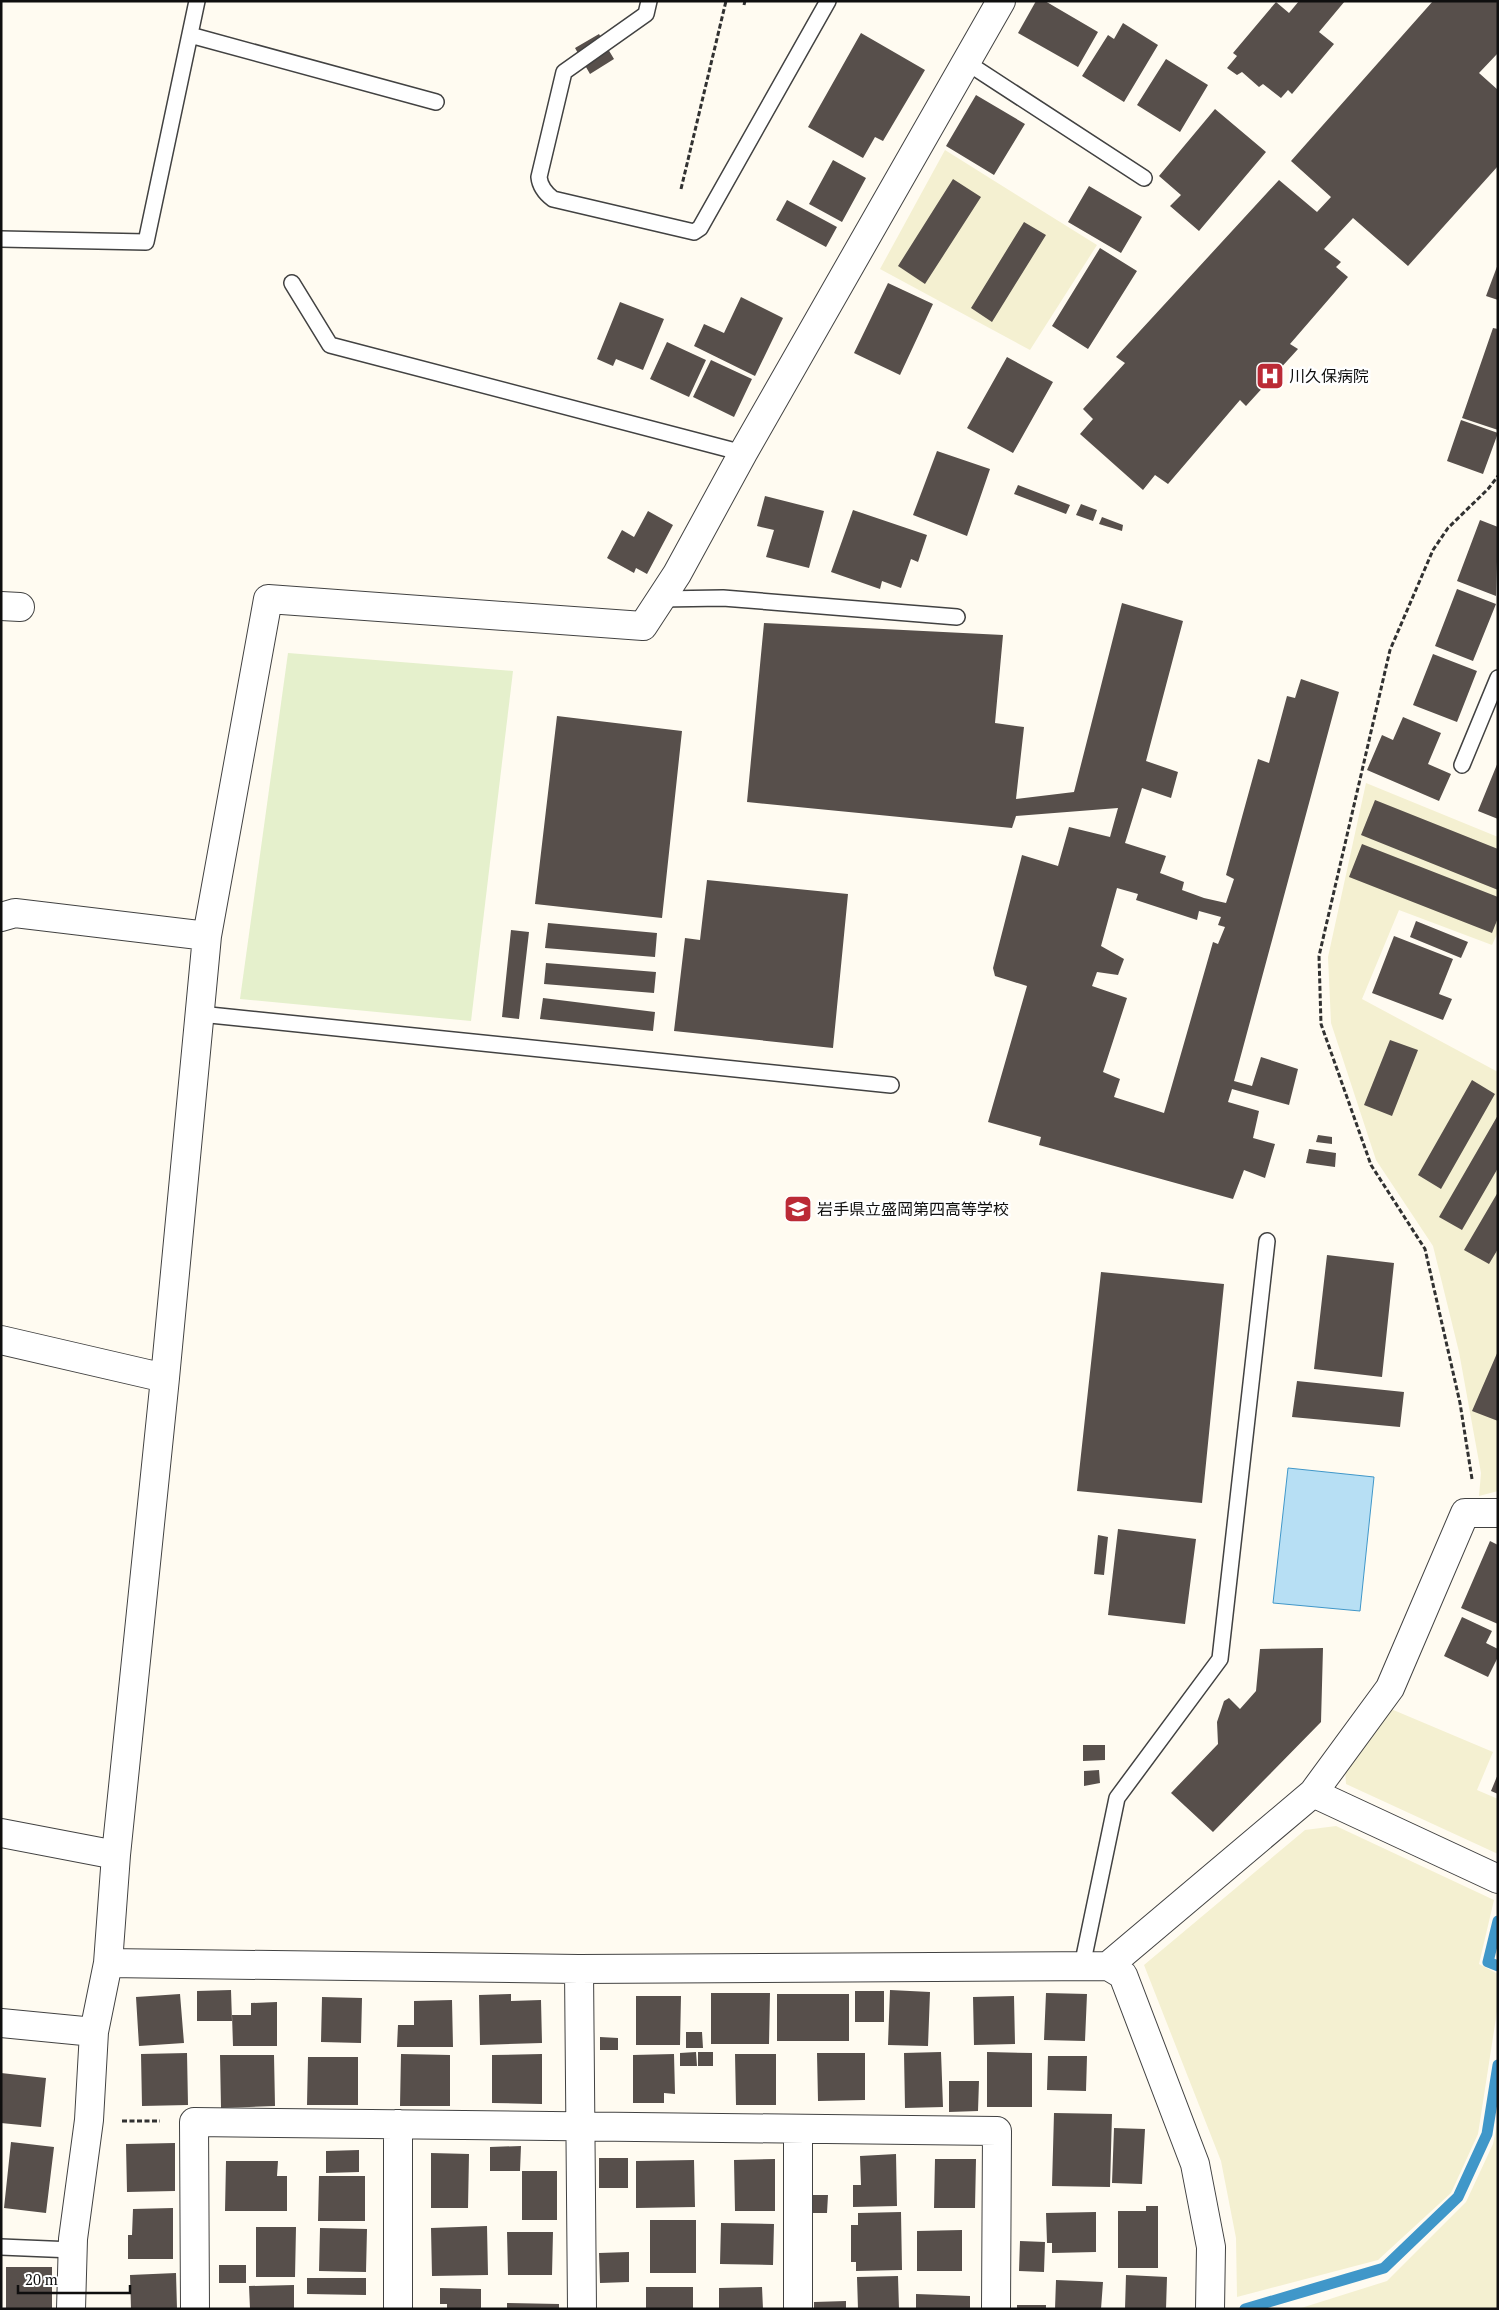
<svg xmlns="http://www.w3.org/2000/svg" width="1499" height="2310" viewBox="0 0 1499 2310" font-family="'PT Serif','Noto Sans JP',serif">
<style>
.farmland{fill:#f4f0d1}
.pitch{fill:#e5f0cc}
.water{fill:#b7dff4;stroke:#4097c9}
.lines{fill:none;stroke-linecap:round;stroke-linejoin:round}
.stream{stroke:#4097c9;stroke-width:11}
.building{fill:#574f4b;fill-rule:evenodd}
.lane-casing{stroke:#424242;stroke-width:18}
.street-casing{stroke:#424242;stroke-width:30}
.path{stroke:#313131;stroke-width:3;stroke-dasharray:5 2.5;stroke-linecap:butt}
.lane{stroke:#fff;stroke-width:15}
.street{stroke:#fff;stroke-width:28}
.labels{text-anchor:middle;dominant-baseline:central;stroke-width:5;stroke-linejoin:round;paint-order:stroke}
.poi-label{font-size:16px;fill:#0f0f0f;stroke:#fff;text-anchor:start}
</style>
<rect width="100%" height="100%" fill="#fffbf1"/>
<!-- farmland -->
<path class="farmland" d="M945 150 1097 245 1030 350 880 269Z
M1366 783 1498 837V932L1492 945 1399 910 1362 999 1498 1072V1491L1479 1496 1481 1473 1459 1352 1433 1246 1376 1160 1331 1023 1328 957Z
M1391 1709 1493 1752 1477 1790 1498 1799V1854L1346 1784 1345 1769Z
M1336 1826 1494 1900 1479 1964 1498 1974V2005L1478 2134 1451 2193 1378 2260 1237 2297 1236 2238 1221 2161 1144 1965 1305 1830Z
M1498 2119V2309H1298L1387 2281 1466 2202 1493 2144Z"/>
<!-- pitch -->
<path class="pitch" d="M288 653 513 671 471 1021 240 999Z"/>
<!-- water -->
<path class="water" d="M1288 1468 1374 1477 1360 1611 1273 1603Z"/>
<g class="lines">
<!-- stream -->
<path class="stream" d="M1498 1921 1488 1962 1498 1966
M1245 2309 1384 2268 1458 2197 1487 2134 1498 2065"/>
</g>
<!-- building -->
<path class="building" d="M1036 1H1045L1098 32 1078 67 1018 33Z
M1299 1H1345L1319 32 1334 44 1292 94 1288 90 1281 98 1263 84 1259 87 1242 72 1237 75 1227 68 1237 56 1233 53 1276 2 1289 13Z
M1433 1H1498V53L1479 73 1498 90V166L1408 266 1353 218 1324 249 1341 262 1336 267 1348 277 1290 344 1298 349 1246 406 1240 400 1168 484 1155 475 1143 490 1080 434 1093 419 1083 409 1125 363 1116 357 1279 180 1317 212 1331 197 1291 161Z
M1123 23 1158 45 1124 102 1082 76 1108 35 1114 39Z
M861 33 925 70 883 141 875 137 863 158 808 127Z
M599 34 614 59 590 74 575 48Z
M1166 59 1208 85 1180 132 1137 105Z
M976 95 1025 124 994 175 946 146Z
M1215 109 1266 152 1199 231 1170 206 1181 195 1159 176Z
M833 160 866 178 842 222 809 204Z
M953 179 981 197 925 284 898 266Z
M1089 186 1142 217 1121 253 1068 222Z
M787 200 837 227 826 247 776 220Z
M1024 222 1046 235 992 322 971 308Z
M1100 248 1137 271 1088 349 1052 326Z
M1498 264V300L1486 296Z
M888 283 933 304 900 375 854 353Z
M741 297 783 318 755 376 694 346 704 324 724 333Z
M620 302 664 319 643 370 616 359 613 366 597 359Z
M1493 328 1498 329V430L1462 418Z
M667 342 706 360 689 397 650 379Z
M1007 357 1053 382 1013 453 967 428Z
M711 360 752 379 734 417 693 397Z
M1461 420 1498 433 1483 474 1447 461Z
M937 451 990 469 967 536 913 515Z
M1018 485 1070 505 1066 514 1014 494Z
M765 496 824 511 809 568 766 557 774 530 757 526Z
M1081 504 1097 510 1093 521 1076 515Z
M853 510 927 535 918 562 911 559 901 588 882 581 880 589 831 572Z
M648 511 673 525 647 574 636 568 634 573 607 558 622 530 634 537Z
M1102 517 1123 525 1122 531 1099 524Z
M1480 520 1498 527 1496 596 1457 581Z
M1457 589 1496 604 1473 661 1435 646Z
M1122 603 1183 621 1146 761 1178 772 1171 798 1142 788 1125 843 1166 856 1160 873 1184 882 1182 890 1204 898 1226 903 1234 879 1226 875 1258 759 1269 763 1287 696 1295 698 1301 679 1339 692 1234 1081 1252 1086 1261 1057 1298 1069 1289 1105 1232 1089 1228 1102 1259 1111 1253 1138 1275 1144 1265 1178 1244 1170 1233 1199 1039 1145 1041 1137 988 1122 1027 986 995 976 993 968 1022 855 1058 866 1069 827 1110 837 1118 808 1016 816 1012 828 747 802 764 623 1003 635 995 723 1024 727 1016 799 1074 792ZM1117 888 1138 894 1136 900 1197 920 1199 911 1221 917 1218 925 1225 927 1218 944 1213 942 1164 1113 1114 1097 1120 1079 1103 1072 1127 998 1092 986 1097 972 1118 975 1124 959 1101 946Z
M1433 654 1477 671 1457 722 1413 705Z
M557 716 682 731 662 918 535 904Z
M1403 717 1441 733 1428 764 1451 774 1439 801 1367 770 1382 735 1393 740Z
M1498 762V819L1478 811Z
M1375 800 1498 849V890L1361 835Z
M1362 844 1498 897V918L1492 933 1349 877Z
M707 880 848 894 833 1048 674 1031 685 938 700 940Z
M1416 921 1468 942 1461 958 1410 937Z
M548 923 657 933 655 957 545 948Z
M511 930 529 932 519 1019 502 1017Z
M1394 936 1453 959 1439 994 1452 999 1443 1020 1372 993Z
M546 963 656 972 654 993 544 984Z
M543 998 655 1012 653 1031 540 1019Z
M1390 1040 1418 1050 1392 1116 1364 1105Z
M1472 1080 1495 1094 1441 1189 1418 1175Z
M1498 1115V1168L1462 1230 1439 1217Z
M1318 1135 1332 1137V1144L1316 1142Z
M1309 1149 1336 1153 1335 1167 1306 1163Z
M1498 1192V1249L1489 1264 1464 1250Z
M1327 1255 1394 1263 1382 1377 1314 1369Z
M1101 1272 1224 1284 1202 1503 1077 1491Z
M1498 1351V1421L1472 1411Z
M1297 1381 1404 1392 1400 1427 1292 1417Z
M1118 1529 1196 1539 1185 1624 1108 1615Z
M1098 1535 1108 1537 1104 1575 1094 1574Z
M1490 1541 1498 1545V1624L1461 1608Z
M1462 1617 1492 1631 1486 1643 1498 1649V1657L1488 1677 1444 1656Z
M1323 1648 1321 1722 1213 1832 1171 1793 1218 1744 1217 1722 1224 1701 1229 1698 1240 1709 1256 1691 1260 1649Z
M1083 1745H1105V1760L1083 1761Z
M1099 1770 1100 1783 1084 1786V1771Z
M1498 1774V1794L1491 1791Z
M231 1990 232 2021H197V1991Z
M890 1990 930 1992 928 2046 888 2045Z
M855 1991H884V2022H855Z
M711 1993H770L769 2044H711Z
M1046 1993 1087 1994 1085 2041 1044 2040Z
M180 1994 184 2043 139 2046 136 1997Z
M511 1994V2001L541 2000 542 2043 480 2045 479 1995Z
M777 1994H849V2041H777Z
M636 1996H681L680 2045H636Z
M1014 1996 1015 2044 974 2045 973 1997Z
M322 1997 362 1998 361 2043 321 2042Z
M452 2000 453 2047H397L398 2025H414V2001Z
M277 2002V2046H233L232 2015H251V2003Z
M686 2032H702L703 2048H686Z
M600 2037 618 2038V2050H600Z
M696 2052 697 2066H680V2053Z
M698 2052H713V2066H698Z
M941 2052 943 2107 905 2108 904 2053Z
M987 2052 1032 2053V2107H987Z
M187 2053 188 2105 142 2106 141 2054Z
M817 2053H865V2100L818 2101Z
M401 2054 450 2055V2106H400Z
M542 2054V2104L492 2103V2055Z
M674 2054 675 2094 664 2093V2103H633V2055Z
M735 2054H776V2105H736Z
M220 2055H274L275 2106 221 2108Z
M1048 2056H1087L1086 2091 1047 2090Z
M308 2057H358V2105H307Z
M1 2073 46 2078 41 2127 1 2123Z
M949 2081H979L978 2111 949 2112Z
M1054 2113 1112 2114 1110 2187 1052 2186Z
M1114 2128 1145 2129 1142 2184 1112 2183Z
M11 2142 54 2147 46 2213 4 2208Z
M175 2143V2191L127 2192 126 2144Z
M521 2146 520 2171H490V2147Z
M359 2150V2172L326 2173V2151Z
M431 2153 469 2154 468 2208H431Z
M896 2154 897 2206 853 2207V2185H861L860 2156Z
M599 2158H628V2188H599Z
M775 2159V2211H735L734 2160Z
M935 2159H976L975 2208H934Z
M694 2160 695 2207 636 2208V2161Z
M226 2161H278L277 2176H287V2211H225Z
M522 2171H557V2220H522Z
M319 2176H365V2221H318Z
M811 2195H828L827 2213H810Z
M1146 2206H1158V2268H1118V2211H1146Z
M173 2208V2259H128V2235H132L133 2209Z
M901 2212 902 2270 856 2271V2262H851V2225H858V2213Z
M1096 2212V2252L1052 2253V2243H1047L1046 2213Z
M650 2220H696V2273H650Z
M721 2223 774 2224 773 2265 720 2264Z
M487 2226 488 2275 432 2276 431 2228Z
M256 2227H296L295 2277H256Z
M320 2228 367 2229 366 2272 319 2271Z
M962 2230V2271H917V2231Z
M507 2232H553L552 2275H508Z
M1020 2241 1045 2242 1044 2272 1019 2271Z
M629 2252V2282L600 2283 599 2253Z
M219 2265H246V2283H219Z
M6 2267H52V2309H6Z
M176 2273 177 2309H131L130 2275Z
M1126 2275 1167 2277 1166 2309H1125Z
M898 2276 899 2309H858L857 2277Z
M307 2278H366V2295L307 2294Z
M1056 2280 1103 2282 1101 2309H1055Z
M294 2285V2309H250L249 2286Z
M646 2287H693V2309H646Z
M762 2287 763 2309H719V2288Z
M440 2288 481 2289V2309H447V2304H440Z
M916 2294 970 2296V2309H916Z
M846 2301V2309H814V2302Z
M507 2303 559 2304V2309H507Z
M1017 2305H1046V2309H1017Z"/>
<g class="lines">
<defs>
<path id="lane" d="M649 1 646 14 564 72 539 177C540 187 545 193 553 199L694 232 700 228 828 1
M190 35 436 102
M966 62 1144 178
M1 239 146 242 197 1
M292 283 330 345 743 453
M661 599 723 598 957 617
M1462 765 1498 678
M200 1014 891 1085
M1082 1966 1117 1798 1220 1659 1267 1241
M1 2247 73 2250"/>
<path id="street" d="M1 606 20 607
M1 917 15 913 207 936
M1 1340 165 1378
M1313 1793 1390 1688 1465 1513H1498
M1 1833 116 1855
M108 1963 579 1969 1108 1966 1123 1975 1195 2164 1211 2247 1210 2309
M1108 1966 1313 1793 1498 1879
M579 1969 582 2309
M1 2023 94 2032
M798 2129V2309
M71 2309 73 2239 89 2120 94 2032 108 1963 116 1855 165 1378 207 936 268 599 643 626 677 574 743 453 1001 1
M195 2309 194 2122 997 2131 996 2309
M398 2309V2124"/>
</defs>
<!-- lane casing -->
<use href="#lane" class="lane-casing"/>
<!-- street casing -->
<use href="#street" class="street-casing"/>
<!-- path -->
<path class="path" d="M744 5 745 1
M681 189 726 1
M1472 1479 1460 1403 1425 1249 1371 1165 1321 1024 1319 956 1390 650 1433 550 1448 528 1488 489 1498 476
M122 2121H160"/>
<!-- lane -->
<use href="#lane" class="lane"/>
<!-- street -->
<use href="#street" class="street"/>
</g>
<!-- icons -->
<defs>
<symbol id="hospital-square" viewBox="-11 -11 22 22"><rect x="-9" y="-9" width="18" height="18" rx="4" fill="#bb2a36" stroke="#fff"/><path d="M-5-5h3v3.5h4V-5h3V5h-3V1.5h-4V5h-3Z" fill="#fff"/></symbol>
<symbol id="school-square" viewBox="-11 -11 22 22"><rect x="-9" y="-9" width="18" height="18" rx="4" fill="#bb2a36" stroke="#fff"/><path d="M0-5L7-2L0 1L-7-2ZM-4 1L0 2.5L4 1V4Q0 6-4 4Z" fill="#fff"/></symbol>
</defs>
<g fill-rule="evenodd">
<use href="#hospital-square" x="1254" y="360" width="32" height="32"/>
<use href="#school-square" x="782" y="1193" width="32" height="32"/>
</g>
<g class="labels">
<!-- poi labels -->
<g class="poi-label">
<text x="1289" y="376">川久保病院</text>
<text x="817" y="1209">岩手県立盛岡第四高等学校</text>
</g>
</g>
<!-- border -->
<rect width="1499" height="2310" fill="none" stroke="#0f0f0f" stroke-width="5"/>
<!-- scale -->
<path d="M18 2285v8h112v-8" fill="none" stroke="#0f0f0f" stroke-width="2.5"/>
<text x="25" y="2285" font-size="15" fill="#0f0f0f" stroke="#ffffff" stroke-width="4" paint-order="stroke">20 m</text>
</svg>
